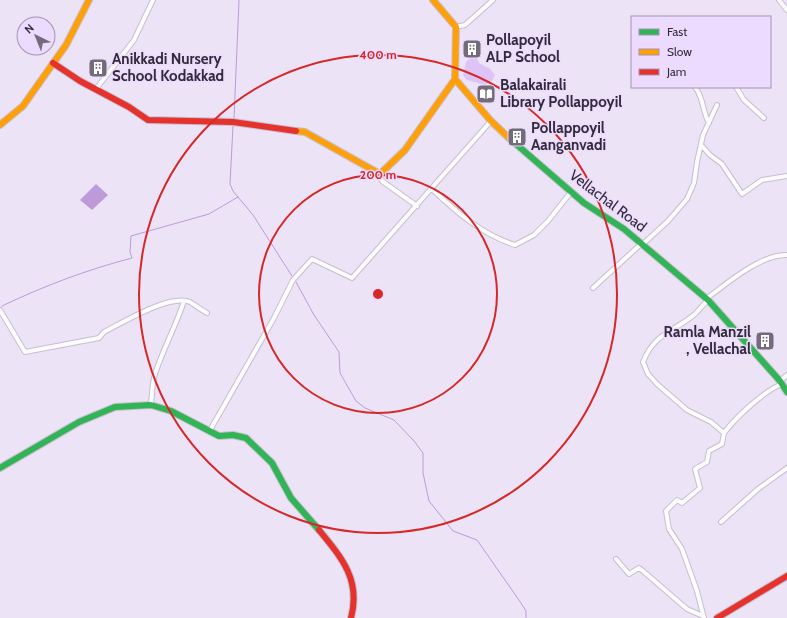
<svg xmlns="http://www.w3.org/2000/svg" width="787" height="618" viewBox="0 0 787 618" font-family="Cabin,sans-serif">
<style>
.green{fill:#dec4f6}
.water{fill:#bd9bdb}
.lines{fill:none;stroke-linecap:round;stroke-linejoin:round}
.stream{stroke:#bd9bdb;stroke-width:1}
.street-casing{stroke:#c6bfce;stroke-width:6}
.fast-casing{stroke:#c6bfce;stroke-width:8}
.slow-casing{stroke:#c6bfce;stroke-width:8}
.jam-casing{stroke:#c6bfce;stroke-width:8}
.street{stroke:#fcfbfe;stroke-width:4}
.fast{stroke:#30b455;stroke-width:6}
.slow{stroke:#ff9f0a;stroke-width:6}
.jam{stroke:#e5322d;stroke-width:6}
.ring{fill:none;stroke:#d62828;stroke-width:2}
.labels{text-anchor:middle;dominant-baseline:central;stroke-width:3;stroke-linejoin:round;paint-order:stroke}
.poi-label{font-size:15px;font-weight:bold;fill:#322b38;stroke:#ecdbfe;text-anchor:start}
.street-label{font-size:15px;fill:#322b38;stroke:#ecdbfe}
.centre{fill:#d62828;stroke:#ecdbfe;stroke-width:2}
.ring-label{font-size:12px;text-anchor:middle;font-weight:bold;fill:#d62828;stroke:#ecdbfe;stroke-width:3;stroke-linejoin:round;paint-order:stroke}
</style>
<rect width="100%" height="100%" fill="#ece3f6"/>
<!-- green -->
<path class="green" d="M473 55 476 57 479 63 490 69 495 75 492 81 485 85 467 80 463 75 466 62Z"/>
<!-- water -->
<path class="water" d="M96 184 108 195 92 210 80 200Z"/>
<g class="lines">
<!-- stream -->
<path class="stream" d="M234 119 239 0
M233 126 230 184 233 191 253 215 292 276
M296 282 314 315 339 352 340 373 356 401 365 408 394 420 414 441 423 453V473L429 501 453 531 477 540 521 603 526 611V618
M2 306C44 286 86 270 132 258L130 252 131 236 209 214 238 197"/>
<defs>
<path id="street" d="M779 0 787 10
M456 27 465 25 493 0
M695 87C704 98 702 111 709 123
M736 87 744 100 764 118
M96 89 134 40 153 0
M701 145 710 155 722 164 742 194 762 180 787 176
M380 174 382 181 417 206
M432 189C456 212 483 235 515 245L534 235 548 221 571 192
M643 244 668 221 687 199 694 183 697 162 703 135 717 105
M593 288 642 243
M706 299C726 284 761 254 787 255
M708 300C703 305 699 310 695 314 674 332 655 332 643 362L648 374 657 384 687 410 711 422 724 433C736 417 764 391 782 384
M0 310 25 352 99 338 104 332C124 322 169 294 190 302 192 303 203 311 207 313
M780 381 787 375
M151 405C152 394 152 384 155 374 163 349 176 326 184 301
M209 432 274 318 293 280 312 259 352 278 491 121
M721 522 758 489 787 468
M616 559 629 574 639 568 643 571 687 609 703 616
M704 618 697 591 682 549 669 529 666 511 677 500 682 503 700 488 695 469 707 462 709 451 722 444 724 433"/>
<path id="fast" d="M509 138 584 203 624 229 708 300 780 381 787 392
M0 468 79 422 115 407 151 405 171 411 219 436 233 435 246 438 272 463 291 498 319 530"/>
<path id="slow" d="M433 0 456 27 455 79 491 121 509 138
M0 125 23 106 66 45 89 0
M296 131 305 132 380 174 405 150 455 79"/>
<path id="jam" d="M53 63 80 81 129 107 148 120 233 122 296 131
M319 530C342 558 361 580 351 618
M717 618 787 576"/>
</defs>
<!-- street casing -->
<use href="#street" class="street-casing"/>
<!-- fast casing -->
<use href="#fast" class="fast-casing"/>
<!-- slow casing -->
<use href="#slow" class="slow-casing"/>
<!-- jam casing -->
<use href="#jam" class="jam-casing"/>
<!-- street -->
<use href="#street" class="street"/>
<!-- fast -->
<use href="#fast" class="fast"/>
<!-- slow -->
<use href="#slow" class="slow"/>
<!-- jam -->
<use href="#jam" class="jam"/>
</g>
<!-- distance rings -->
<g class="ring">
<circle cx="378" cy="294" r="119"/>
<circle cx="378" cy="294" r="239"/>
</g>
<!-- icons -->
<defs>
<symbol id="building-square" viewBox="-11 -11 22 22"><rect x="-9" y="-9" width="18" height="18" rx="4" fill="#736b7a" stroke="#ecdbfe"/><path d="M-4-6H4V6H1V3H-1V6H-4ZM-2.5-4.3h1.7v1.8h-1.7ZM.8-4.3h1.7v1.8H.8ZM-2.5-1h1.7V.8h-1.7ZM.8-1h1.7V.8H.8Z" fill="#fff"/></symbol>
<symbol id="library-square" viewBox="-11 -11 22 22"><rect x="-9" y="-9" width="18" height="18" rx="4" fill="#736b7a" stroke="#ecdbfe"/><path d="M-6-4Q-3-5.5-.7-3.5V5Q-3 3-6 4ZM6-4Q3-5.5 .7-3.5V5Q3 3 6 4Z" fill="#fff"/></symbol>
</defs>
<g fill-rule="evenodd">
<use href="#building-square" x="461" y="38" width="22" height="22"/>
<use href="#building-square" x="87" y="57" width="22" height="22"/>
<use href="#library-square" x="475" y="83" width="22" height="22"/>
<use href="#building-square" x="506" y="126" width="22" height="22"/>
<use href="#building-square" x="754" y="330" width="22" height="22"/>
</g>
<g class="labels">
<!-- poi labels -->
<g class="poi-label">
<text x="486" y="40">Pollapoyil<tspan x="486" dy="17">ALP School</tspan></text>
<text x="112" y="59">Anikkadi Nursery<tspan x="112" dy="17">School Kodakkad</tspan></text>
<text x="500" y="85">Balakairali<tspan x="500" dy="17">Library Pollappoyil</tspan></text>
<text x="531" y="128">Pollappoyil<tspan x="531" dy="17">Aanganvadi</tspan></text>
<text x="751" y="332" text-anchor="end">Ramla Manzil<tspan x="751" dy="17">, Vellachal</tspan></text>
</g>
<!-- street labels -->
<g class="street-label">
<text transform="translate(608 201) rotate(37)">Vellachal Road</text>
</g>
</g>
<circle cx="378" cy="294" r="6" class="centre"/>
<g class="ring-label">
<text x="378" y="59">400 m</text>
<text x="378" y="179">200 m</text>
</g>
<!-- legend -->
<rect x="631" y="16" width="140" height="72" fill="#ecdbfe" stroke="#a295af"/>
<rect x="639" y="29" width="20" height="6" fill="#30b455" stroke="#a295af"/>
<text x="667" y="36" font-size="12" fill="#322b38">Fast</text>
<rect x="639" y="49" width="20" height="6" fill="#ff9f0a" stroke="#a295af"/>
<text x="667" y="56" font-size="12" fill="#322b38">Slow</text>
<rect x="639" y="69" width="20" height="6" fill="#e5322d" stroke="#a295af"/>
<text x="667" y="76" font-size="12" fill="#322b38">Jam</text>
<!-- north arrow -->
<g transform="translate(36 36) rotate(317)"><circle r="19" fill="#ecdbfe" stroke="#a295af"/>
<path d="M0-3L7 15L0 10L-7 15Z" fill="#736b7a"/>
<text y="-6" font-size="11" font-weight="bold" text-anchor="middle" fill="#322b38">N</text>
</g>
</svg>
